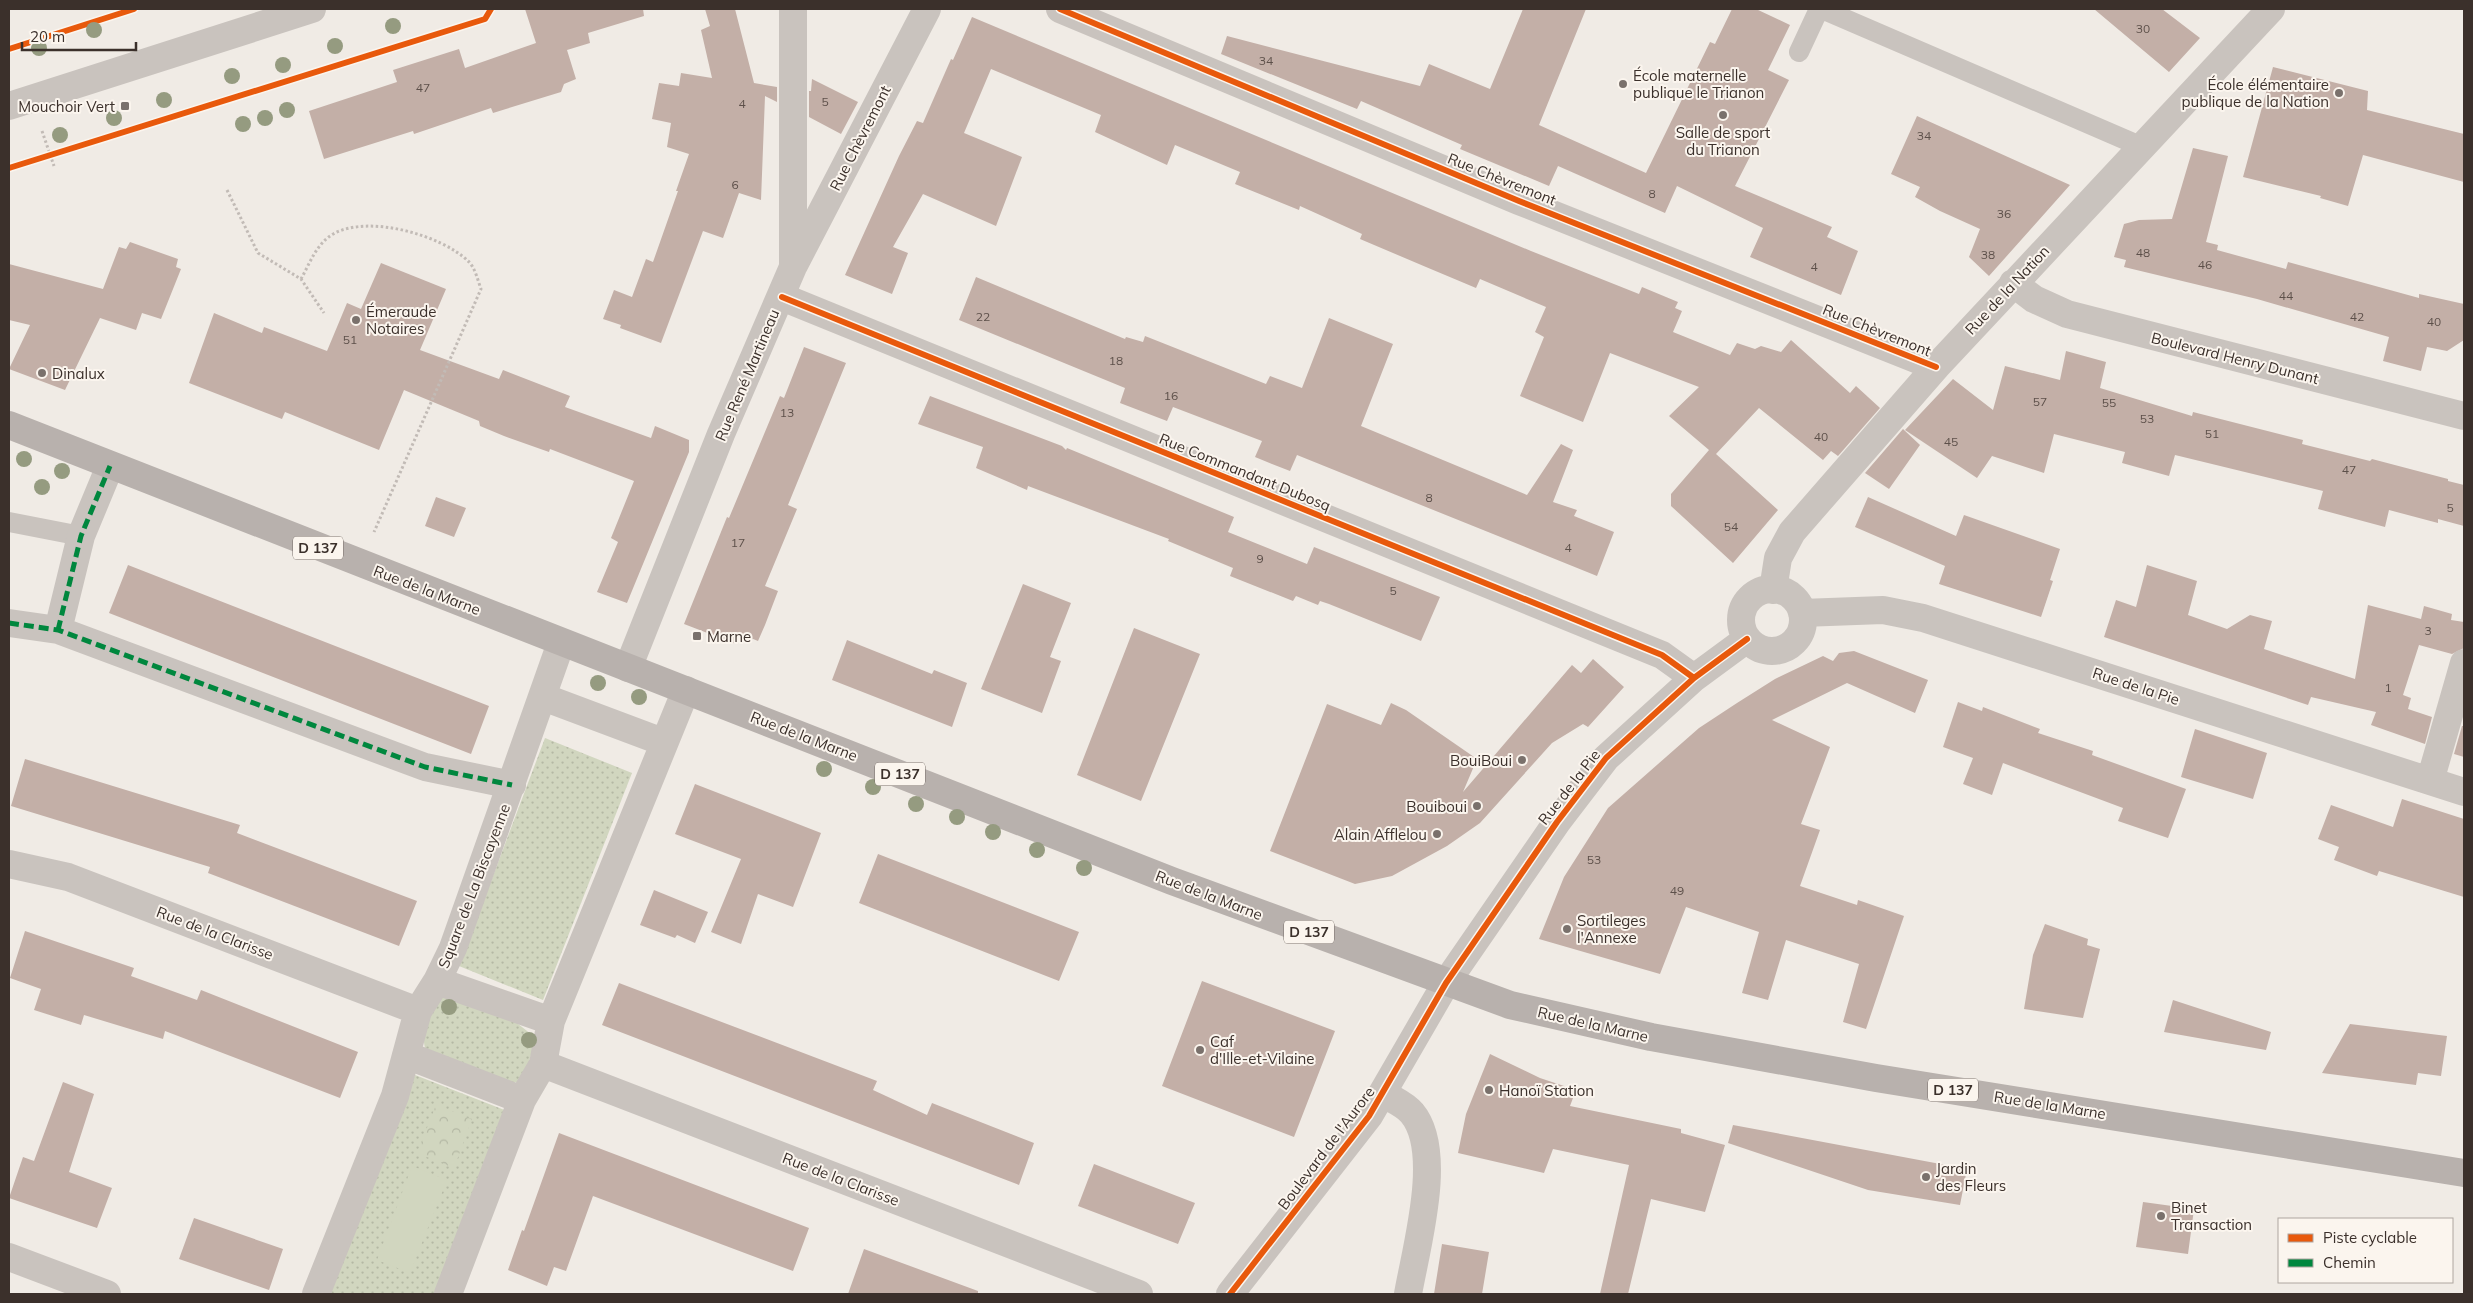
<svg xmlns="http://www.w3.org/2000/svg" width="2473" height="1303" viewBox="0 0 2473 1303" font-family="Mulish,sans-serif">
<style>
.grass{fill:url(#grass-dots)}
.forest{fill:url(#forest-crowns)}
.garden{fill:#d1d6bf}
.building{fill:#c3afa7}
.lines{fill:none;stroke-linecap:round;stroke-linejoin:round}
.path{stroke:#c2bbb6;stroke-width:3;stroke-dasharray:2.5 2.5;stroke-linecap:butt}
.service{stroke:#c9c3be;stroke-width:20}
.minor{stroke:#c9c3be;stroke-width:28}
.tertiary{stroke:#c9c3be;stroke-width:28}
.primary{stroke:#b8b1ad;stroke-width:28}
.quiet{stroke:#00873e;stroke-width:5;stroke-dasharray:10 5;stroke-linecap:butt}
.cycleway-casing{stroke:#fbf5ee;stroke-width:9}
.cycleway{stroke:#e8590c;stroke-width:6}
.tree{fill:#959b80}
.poi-dot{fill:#7a716c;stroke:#fbf5ee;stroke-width:2}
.labels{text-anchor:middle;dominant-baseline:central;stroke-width:4;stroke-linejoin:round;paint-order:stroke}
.number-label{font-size:12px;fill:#5d504a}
.shield{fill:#fbf5ee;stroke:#756b66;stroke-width:1}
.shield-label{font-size:14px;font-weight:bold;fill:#3b302b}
.poi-label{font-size:15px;fill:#3b302b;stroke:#fbf5ee;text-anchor:start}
.street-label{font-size:15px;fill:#3b302b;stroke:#fbf5ee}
</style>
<defs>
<pattern id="grass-dots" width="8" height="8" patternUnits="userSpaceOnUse" patternTransform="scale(1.25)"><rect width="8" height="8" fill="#d1d6bf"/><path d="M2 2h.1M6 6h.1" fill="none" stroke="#b4b8a4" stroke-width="1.8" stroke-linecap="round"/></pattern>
<pattern id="forest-crowns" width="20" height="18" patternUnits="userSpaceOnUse" patternTransform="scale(1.25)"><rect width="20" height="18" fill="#d1d6bf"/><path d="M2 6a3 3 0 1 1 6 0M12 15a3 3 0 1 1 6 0" fill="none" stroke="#b4b8a4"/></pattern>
</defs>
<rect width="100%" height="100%" fill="#f0ebe5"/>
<!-- grass -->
<path class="grass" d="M545 738 632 773 543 1000 459 966Z
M442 997 513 1020 536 1038 528 1065 517 1082 501 1086 425 1048C420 1025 429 1016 442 997Z
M415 1075 507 1111 435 1294H328Z"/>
<!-- forest -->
<path class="forest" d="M436 1105 472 1119 454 1168 417 1153Z"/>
<!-- garden -->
<path class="garden" d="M412 1166 447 1180 410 1273 377 1260Z"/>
<!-- building -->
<path class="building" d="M525 9H643L644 16 588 33 590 43 567 50 576 79 564 84 561 92 493 113 491 108 414 134 413 131 324 159 309 111 397 82 393 70 459 49 465 68 536 43Z
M705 9H735L754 83 777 87V102L765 96 761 200 739 193 723 238 703 231 661 343 620 328 621 325 603 319 614 290 632 297 646 259 653 262 678 191H676L689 154 667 147 671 123 652 119 659 83 679 86 681 73 712 78 701 30 710 26Z
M1523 9H1586L1539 125 1646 173 1710 42 1715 44 1732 9H1756L1790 25 1768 70 1789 80 1735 186 1832 227 1827 237 1858 251 1841 295 1750 257 1763 228 1677 186 1665 213 1558 166 1549 186 1460 149 1462 145 1361 101 1357 109 1221 54 1227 36 1420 86 1429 64 1490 89Z
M2094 9H2162L2200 38 2169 72Z
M972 17 1531 251 1639 294 1642 287 1678 302 1675 308 1682 311 1673 332 1730 355 1737 343 1755 349 1761 346 1781 352 1791 340 1850 393 1856 386 1880 408 1838 456 1831 451 1823 460 1759 408 1716 454 1778 510 1733 563 1671 506V494L1709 450 1669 416 1699 387 1610 353 1583 422 1520 396 1544 337 1535 332 1546 307 1480 279 1476 288 1426 267 1360 239 1362 234 1300 206 1299 210 1235 184 1240 172 1175 145 1167 165 1095 132 1101 115 991 69 964 133 1022 157 996 226 923 194 893 247 908 253 892 294 845 275 899 156 917 121 923 123 951 59 953 60Z
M2273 67 2368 91 2367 110 2464 134V182L2363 155 2348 206 2320 198 2321 196 2243 177Z
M812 79 858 102 841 134 809 117V91H811Z
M1917 116 2070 185 1989 276 1969 257 1980 229 1940 211 1915 197 1920 187 1891 174Z
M2193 148 2228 156 2206 242 2218 245 2217 250 2286 269 2288 262 2419 298V294L2464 304V340L2447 351 2427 347 2421 371 2383 361 2389 337 2257 299 2124 267 2126 260 2114 257 2124 224 2139 220 2172 219Z
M130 242 178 259 176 267 181 269 161 319 142 313 136 330 100 318 65 390 9 369 30 325 9 320V264L103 289 119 247 126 249Z
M381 263 446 289 420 350 499 379 503 370 570 396 565 407 651 438 655 426 689 440V452L627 603 597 592 618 542 611 538 634 481 550 449 549 452 504 436 480 426 479 421 404 390 379 450 285 412 282 419 189 383 214 313 262 333 264 327 327 351 347 303 361 309Z
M976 277 1125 339 1126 337 1143 342 1145 336 1266 384 1270 376 1302 388 1329 318 1393 344 1361 426 1527 495 1561 444 1573 450 1553 502 1577 510 1574 516 1614 532 1597 576 1297 455 1290 471 1272 464 1255 457 1262 441 1173 407 1167 421 1120 403 1125 388 959 320Z
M804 347 846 363 788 505 797 509 765 586 778 591 765 625 758 641 741 634 736 644 684 624 727 517 729 518 780 396 784 398Z
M2066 351 2106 362 2100 388 2192 416 2193 412 2303 440 2302 444 2370 461 2372 459 2448 479V481L2464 485V526L2438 519V523L2389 510 2385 527 2318 509 2323 491 2175 455 2169 476 2122 463 2125 452 2054 434 2044 473 1992 456 1977 478 1905 430 1953 379 1993 410 2005 366 2060 380Z
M930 396 1062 446 1066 450 1067 448 1234 517 1228 532 1307 564 1314 547 1440 597 1421 641 1329 604 1320 601 1318 605 1296 596 1293 601 1230 576 1233 568 1168 541 1169 539 1028 486 1027 490 976 468 983 447 918 424Z
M1903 429 1920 445 1889 489 1865 473Z
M436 497 466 508 454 537 425 526Z
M1868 497 1956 536 1964 515 2060 549 2050 580 2053 581 2041 617 1939 584 1945 566 1855 527Z
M128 565 489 706 471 754 109 613Z
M2147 565 2197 581 2188 615 2227 629 2250 615 2272 621 2264 649 2355 679 2368 605 2421 619 2424 606 2452 614 2451 620 2464 622V648L2452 654 2419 645 2403 695 2411 698 2408 709 2432 717 2425 744 2371 725 2376 712 2311 697 2308 705 2104 637 2116 600 2136 607Z
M1023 584 1071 603 1050 657 1061 661 1042 713 981 689Z
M1134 628 1200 654 1141 801 1077 775Z
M847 640 932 674 934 670 967 683 952 727 832 680Z
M1854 651 1928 680 1915 713 1847 683 1772 720 1830 747 1801 824 1820 830 1800 886 1857 905 1858 900 1904 916 1866 1029 1843 1022 1859 964 1786 940 1768 1000 1742 993 1759 932 1686 907 1660 974 1539 939 1564 877 1608 808 1699 728 1737 703 1775 679 1823 656 1833 661 1839 653Z
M1593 659 1624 687 1588 727 1583 724 1552 743 1480 823 1447 846 1392 876 1355 884 1270 851 1327 704 1381 725 1391 703 1406 710 1477 759 1463 792 1572 665 1581 673Z
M1958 702 1982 711 1983 707 2040 729 2038 733 2093 751 2092 755 2186 789 2168 838 2118 821 2123 808 2003 763 1992 795 1963 784 1973 758 1943 747Z
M2462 726H2464V757L2454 754Z
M2195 729 2267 753 2253 799 2181 777Z
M25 759 240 825 237 833 417 901 399 946 208 873 210 867 11 806Z
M695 784 821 833 793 907 758 894 741 944 711 932 741 859 675 834Z
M2402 799 2464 819V897L2379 871 2377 876 2334 860 2339 847 2318 839 2331 805 2393 827Z
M878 854 1079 932 1059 981 859 903Z
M654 890 708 912 695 943 677 935 675 938 640 925Z
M2045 924 2088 939 2087 945 2100 949 2083 1018 2024 1009 2033 955Z
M25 931 134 968 131 976 197 1000 201 990 358 1052 340 1098 165 1031 163 1039 84 1015 81 1025 34 1010 41 989 10 978Z
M1202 981 1335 1031 1294 1137 1162 1086Z
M619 983 877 1081 873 1090 927 1115 932 1103 1034 1143 1019 1185 602 1025Z
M2173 1000 2271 1032 2266 1050 2164 1032Z
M2350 1024 2447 1036 2441 1076 2418 1073 2416 1085 2322 1073Z
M1490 1054 1540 1078 1576 1090 1570 1106 1681 1129V1133L1725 1145 1705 1212 1651 1199 1628 1294H1600L1629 1165 1553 1149 1544 1173 1458 1153 1466 1114Z
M63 1082 94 1094 69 1172 112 1188 97 1228 9 1198 23 1157 34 1161Z
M1733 1125 1967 1169 1960 1205 1868 1190 1728 1143Z
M559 1133 809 1228 793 1271 593 1196 566 1271 554 1267 547 1286 508 1270 522 1230 524 1231Z
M1094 1164 1195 1203 1178 1244 1078 1206Z
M2143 1202 2194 1209 2188 1254 2136 1247Z
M194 1218 283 1249 269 1290 179 1259Z
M1442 1244 1489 1252 1482 1294H1434Z
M864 1249 978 1291V1294H848Z"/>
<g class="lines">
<!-- path -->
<path class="path" d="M42 131 54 166
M227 190 258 253 301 279 324 313
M301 279C310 263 317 242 335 233 370 215 441 235 468 261 475 267 478 281 481 289L374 532"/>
<!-- service -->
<path class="service" d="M1822 9 2140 146
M1799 52 1819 9
M9 522 81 536"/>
<!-- minor -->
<path class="minor" d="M1060 9 1519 201 1936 367
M794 265 927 9
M2013 283 2034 299 2067 314 2464 416
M782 297 1662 655 1694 678
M1741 620a31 31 0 1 1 62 0a31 31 0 1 1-62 0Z
M1773 590 1778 558 1792 532 1936 367 2271 9
M1802 613 1883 610 1923 618 2464 792
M9 623 58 630 425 767 512 785
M58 630 81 536 110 466
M628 668 721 434 793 267V9
M543 697 663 742
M2430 781 2464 663
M9 864 68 877 418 1011
M437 981 551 1021
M406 1055 522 1100
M543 1064 1139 1294
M1384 1094C1392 1099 1406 1105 1412 1113 1444 1151 1416 1248 1408 1294
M9 1257 107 1294
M316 1294 395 1096 418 1011 437 981 453 948 561 643
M448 1294 522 1100 543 1064 551 1021 686 690
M1230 1294 1369 1116 1446 983 1557 822 1606 758 1694 678 1747 639"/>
<!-- tertiary -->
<path class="tertiary" d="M9 106 312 9"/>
<!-- primary -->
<path class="primary" d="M9 425 1172 881 1510 1005 1651 1037 1876 1078 2464 1173"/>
<!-- quiet -->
<path class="quiet" d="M9 623 58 630 425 767 512 785
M58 630 81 536 110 466"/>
<defs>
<path id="cycleway" d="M1060 9 1519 201 1936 367
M9 49 134 9
M9 168 485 19 491 9
M782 297 1662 655 1694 678
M1230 1294 1369 1116 1446 983 1557 822 1606 758 1694 678 1747 639"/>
</defs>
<!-- cycleway casing -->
<use href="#cycleway" class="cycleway-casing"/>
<!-- cycleway -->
<use href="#cycleway" class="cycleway"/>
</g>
<!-- trees -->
<g class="tree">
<circle cx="393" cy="26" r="8"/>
<circle cx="94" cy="30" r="8"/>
<circle cx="335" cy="46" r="8"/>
<circle cx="39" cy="48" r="8"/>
<circle cx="283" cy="65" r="8"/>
<circle cx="232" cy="76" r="8"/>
<circle cx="164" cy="100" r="8"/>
<circle cx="287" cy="110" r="8"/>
<circle cx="114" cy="118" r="8"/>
<circle cx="265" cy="118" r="8"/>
<circle cx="243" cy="124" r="8"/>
<circle cx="60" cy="135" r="8"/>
<circle cx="24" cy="459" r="8"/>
<circle cx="62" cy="471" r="8"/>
<circle cx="42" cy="487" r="8"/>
<circle cx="598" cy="683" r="8"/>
<circle cx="639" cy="697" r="8"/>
<circle cx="824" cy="769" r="8"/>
<circle cx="873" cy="787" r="8"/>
<circle cx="916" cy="804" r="8"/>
<circle cx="957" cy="817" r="8"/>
<circle cx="993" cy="832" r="8"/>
<circle cx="1037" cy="850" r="8"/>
<circle cx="1084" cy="868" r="8"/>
<circle cx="449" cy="1007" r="8"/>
<circle cx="529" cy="1040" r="8"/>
</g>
<!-- markers -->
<g class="poi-dot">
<circle cx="1623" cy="84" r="5"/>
<circle cx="2339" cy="93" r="5"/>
<rect x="120" y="101" width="10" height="10" rx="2.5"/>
<circle cx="1723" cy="115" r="5"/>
<circle cx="356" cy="320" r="5"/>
<circle cx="42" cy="373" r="5"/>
<rect x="692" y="631" width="10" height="10" rx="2.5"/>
<circle cx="1522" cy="760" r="5"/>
<circle cx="1477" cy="806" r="5"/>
<circle cx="1437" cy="834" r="5"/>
<circle cx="1567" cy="929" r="5"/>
<circle cx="1200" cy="1050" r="5"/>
<circle cx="1489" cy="1090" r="5"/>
<circle cx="1926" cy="1177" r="5"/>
<circle cx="2161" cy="1216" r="5"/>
</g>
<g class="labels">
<!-- number labels -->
<g class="number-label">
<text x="2143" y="28">30</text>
<text x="1266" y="60">34</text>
<text x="423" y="87">47</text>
<text x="825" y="101">5</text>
<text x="742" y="103">4</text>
<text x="1924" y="135">34</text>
<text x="735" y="184">6</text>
<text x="1652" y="193">8</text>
<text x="2004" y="213">36</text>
<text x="2143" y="252">48</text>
<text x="1988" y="254">38</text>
<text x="2205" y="264">46</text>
<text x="1814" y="266">4</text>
<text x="2286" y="295">44</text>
<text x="983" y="316">22</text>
<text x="2357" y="316">42</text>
<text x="2434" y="321">40</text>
<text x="350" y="339">51</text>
<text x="1116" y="360">18</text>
<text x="1171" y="395">16</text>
<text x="2040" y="401">57</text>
<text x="2109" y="402">55</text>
<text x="787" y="412">13</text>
<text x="2147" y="418">53</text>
<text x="2212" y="433">51</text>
<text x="1821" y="436">40</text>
<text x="1951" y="441">45</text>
<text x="2349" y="469">47</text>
<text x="1429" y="497">8</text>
<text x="2450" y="507">5</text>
<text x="1731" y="526">54</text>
<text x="738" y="542">17</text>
<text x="1568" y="547">4</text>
<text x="1260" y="558">9</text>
<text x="1393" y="590">5</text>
<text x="2428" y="630">3</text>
<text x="2388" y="687">1</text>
<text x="1594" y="859">53</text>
<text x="1677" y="890">49</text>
</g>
<!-- shield labels -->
<g class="shield">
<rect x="293" y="536.5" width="50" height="23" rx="4"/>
<rect x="875" y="762.5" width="50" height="23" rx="4"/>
<rect x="1284" y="920.5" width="50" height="23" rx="4"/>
<rect x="1928" y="1078.5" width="50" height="23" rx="4"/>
</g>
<g class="shield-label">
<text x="318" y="548">D 137</text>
<text x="900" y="774">D 137</text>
<text x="1309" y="932">D 137</text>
<text x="1953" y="1090">D 137</text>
</g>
<!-- poi labels -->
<g class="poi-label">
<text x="1633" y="75">École maternelle<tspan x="1633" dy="17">publique le Trianon</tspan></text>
<text x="2329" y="84" text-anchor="end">École élémentaire<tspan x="2329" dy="17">publique de la Nation</tspan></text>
<text x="115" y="106" text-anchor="end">Mouchoir Vert</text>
<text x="1723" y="132" text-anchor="middle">Salle de sport<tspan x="1723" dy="17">du Trianon</tspan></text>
<text x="366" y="311">Émeraude<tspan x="366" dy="17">Notaires</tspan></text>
<text x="52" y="373">Dinalux</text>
<text x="707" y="636">Marne</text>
<text x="1512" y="760" text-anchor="end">BouiBoui</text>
<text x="1467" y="806" text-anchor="end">Bouiboui</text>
<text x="1427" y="834" text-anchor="end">Alain Afflelou</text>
<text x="1577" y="920">Sortileges<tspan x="1577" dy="17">l'Annexe</tspan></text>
<text x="1210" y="1041">Caf<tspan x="1210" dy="17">d'Ille-et-Vilaine</tspan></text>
<text x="1499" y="1090">Hanoï Station</text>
<text x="1936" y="1168">Jardin<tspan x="1936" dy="17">des Fleurs</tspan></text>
<text x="2171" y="1207">Binet<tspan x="2171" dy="17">Transaction</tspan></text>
</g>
<!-- street labels -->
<g class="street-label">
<text transform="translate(860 138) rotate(-63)">Rue Chèvremont</text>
<text transform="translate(1502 179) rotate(22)">Rue Chèvremont</text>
<text transform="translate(2007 290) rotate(-47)">Rue de la Nation</text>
<text transform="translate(1877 330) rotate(22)">Rue Chèvremont</text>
<text transform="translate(2235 358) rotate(14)">Boulevard Henry Dunant</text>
<text transform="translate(747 375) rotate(-67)">Rue René Martineau</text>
<text transform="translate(1245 472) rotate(22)">Rue Commandant Dubosq</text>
<text transform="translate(427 590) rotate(21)">Rue de la Marne</text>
<text transform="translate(2136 686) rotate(18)">Rue de la Pie</text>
<text transform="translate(804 736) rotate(21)">Rue de la Marne</text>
<text transform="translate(1569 787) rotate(-52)">Rue de la Pie</text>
<text transform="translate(474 886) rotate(-69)">Square de La Biscayenne</text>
<text transform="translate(1209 895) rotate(21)">Rue de la Marne</text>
<text transform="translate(215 933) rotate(21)">Rue de la Clarisse</text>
<text transform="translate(1593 1024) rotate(13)">Rue de la Marne</text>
<text transform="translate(2050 1105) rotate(9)">Rue de la Marne</text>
<text transform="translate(1326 1148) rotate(-53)">Boulevard de l'Aurore</text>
<text transform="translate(841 1179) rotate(21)">Rue de la Clarisse</text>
</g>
</g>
<!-- border -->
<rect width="2473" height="1303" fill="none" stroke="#3b302b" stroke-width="20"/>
<!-- legend -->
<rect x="2278" y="1218" width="175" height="65" fill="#fbf5ee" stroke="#aea6a0"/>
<rect x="2288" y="1234" width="25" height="8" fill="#e8590c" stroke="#aea6a0"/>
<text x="2323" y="1243" font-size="15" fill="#3b302b">Piste cyclable</text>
<rect x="2288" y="1259" width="25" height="8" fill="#00873e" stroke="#aea6a0"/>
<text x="2323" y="1268" font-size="15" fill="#3b302b">Chemin</text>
<!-- scale -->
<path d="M22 42v8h114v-8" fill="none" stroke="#3b302b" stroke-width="2.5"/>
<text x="30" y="42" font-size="15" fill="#3b302b" stroke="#fbf5ee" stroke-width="4" paint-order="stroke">20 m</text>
</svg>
